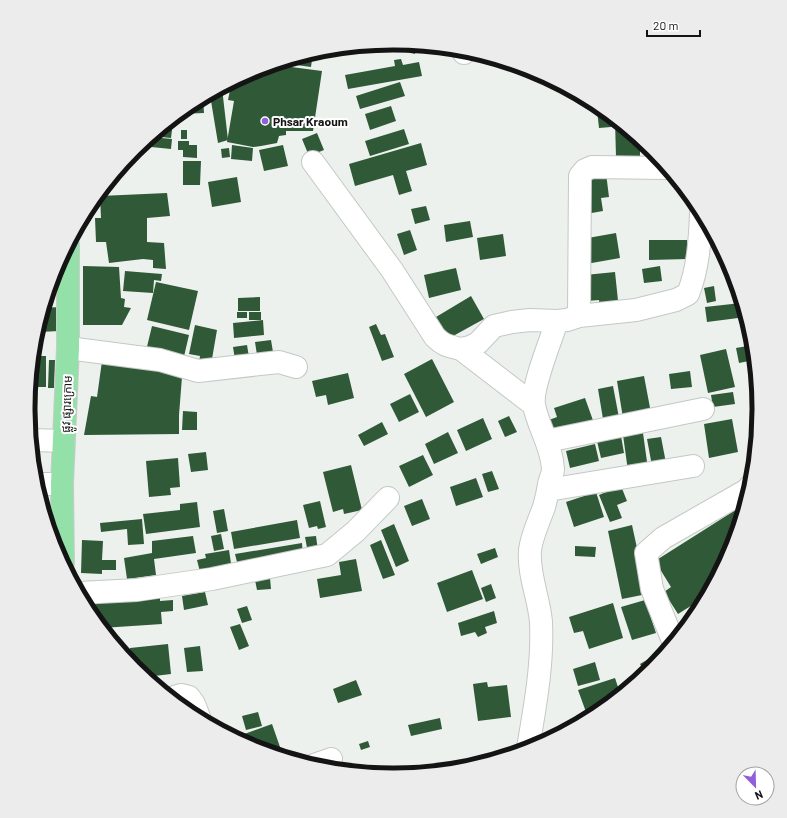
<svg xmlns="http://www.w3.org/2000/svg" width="787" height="818" viewBox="0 0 787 818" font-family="Barlow,'Noto Sans Khmer',sans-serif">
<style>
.building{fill:#305938}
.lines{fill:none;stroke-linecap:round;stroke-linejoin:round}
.minor-casing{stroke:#c4c8c5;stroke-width:24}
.major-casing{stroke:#cbcbcb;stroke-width:24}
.minor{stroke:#fff;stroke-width:22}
.major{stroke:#93e0a9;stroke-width:22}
.poi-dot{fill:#905fd9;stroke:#fff;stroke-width:1.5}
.labels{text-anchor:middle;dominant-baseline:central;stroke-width:4;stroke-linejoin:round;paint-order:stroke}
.poi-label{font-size:12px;font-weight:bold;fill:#131413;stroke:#fff;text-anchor:start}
.street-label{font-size:12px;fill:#131413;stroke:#fff}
.rim{fill:none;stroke:#131413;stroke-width:5}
</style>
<rect width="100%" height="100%" fill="#edf1ed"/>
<!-- building -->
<path class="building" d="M407 45 417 46 415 54 406 52Z
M313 53 311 67 282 63Z
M401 59 403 65 419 62 422 76 348 89 345 75 395 66 394 60Z
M276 65 322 71 313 131H286V135L279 136 277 143 261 146 253 147 227 142 234 101 228 100 230 90 226 86 254 71Z
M400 82 405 96 360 109 356 96Z
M222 88 228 140 218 143 210 95Z
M203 98 204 113 180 114 191 105Z
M391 106 396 121 370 130 365 114Z
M602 109 610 116 611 127 599 128 597 110Z
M615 120 640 141V156L616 157Z
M170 122H173L171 138 161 137 163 128Z
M161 129V137L152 136 158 132Z
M404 129 409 144 370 156 365 141Z
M181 130H187V139H181Z
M317 133 324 150 309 156 302 139Z
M151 137 172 139 171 149 141 146Z
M178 141H189V145H197V158L183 157V150H178Z
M421 143 427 165 406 171 412 191 399 195 393 175 355 186 349 164Z
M232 145 253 148 252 161 231 159Z
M283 145 288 166 264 171 259 150Z
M229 148 230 157 222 158 221 149Z
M183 161H201L200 185H183Z
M606 173 609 197 601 198 603 211 586 214 582 176Z
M237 177 241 202 212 207 208 182Z
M167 193 170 216 147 218V242L164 243 166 269 153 268V260L143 259 109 263 106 242H96L95 218H101L100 196Z
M426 206 430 220 415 224 411 209Z
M470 221 473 237 446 242 444 225Z
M410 230 417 250 404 255 397 234Z
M616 233 620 258 586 264 582 239Z
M503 234 506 256 480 260 477 238Z
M649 240H687L688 259 649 260Z
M83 266 119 267 121 298 125 299 124 307 131 308 122 325H83Z
M660 266 662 281 644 283 642 269Z
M456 268 461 290 429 298 424 275Z
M125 271 162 274 161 281 154 280 153 293 123 291Z
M615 272 619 310 600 312 599 300 587 301 585 275Z
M156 282 198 291 189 330 147 320Z
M51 285 53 301H46Z
M714 286 716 301 707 303 704 288Z
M471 296 484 319 444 341 431 320Z
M260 297V311H238V298Z
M741 303 746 317 707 322 705 307Z
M59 307V331L40 332V322L44 308Z
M237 312H247V318H237Z
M249 312H261V320H249Z
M263 320 264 335 234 338 233 323Z
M376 324 381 335 385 334 394 357 382 361 369 327Z
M195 325 217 330 212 359 210 358 209 365 199 363 200 356 189 354Z
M152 326 189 335 182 365 145 355Z
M271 340 273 352 257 355 255 342Z
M247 345 249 357 235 360 233 347Z
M753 345 754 360 739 363 736 348Z
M726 349 735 387 708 393 700 355Z
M36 356H46V387H35Z
M432 359 454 402 426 417 404 374Z
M49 360H55L54 388H48Z
M123 360 182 377 179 415V434L84 435 91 396 97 397 102 361Z
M33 361 35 386H30Z
M690 371 692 387 671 389 669 374Z
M348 373 354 398 328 405 326 395 316 397 312 381Z
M644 376 651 413 623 418 617 381Z
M613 386 620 423 604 425 598 389Z
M30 390H32L33 407H28Z
M733 392 735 404 713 407 711 395Z
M410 394 419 412 399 422 390 404Z
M585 398 595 426 554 433 549 420 557 417 554 408Z
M28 411H32V434H30Z
M183 411 197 412V430H182Z
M509 416 517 432 505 437 498 421Z
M483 418 492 439 466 451 457 430Z
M732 419 738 452 709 458 704 424Z
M382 422 388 434 364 446 358 435Z
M448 432 458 453 434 464 425 444Z
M643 433 648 469 628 471 623 435Z
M621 436 624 453 601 458 597 441Z
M661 437 666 463 652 466 647 439Z
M595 444 599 461 570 468 566 451Z
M206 452 208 470 191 472 188 454Z
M423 455 433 475 409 487 399 466Z
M178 458 180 487 170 488 171 495 149 497 146 461Z
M351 465 362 510 344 514 343 509 333 512 323 472Z
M492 471 499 489 488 492 482 474Z
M476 478 483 497 456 506 450 487Z
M621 486 627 501 617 505 622 518 610 522 599 495Z
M596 492 604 517 574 527 566 502Z
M422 499 430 519 412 526 404 506Z
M320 501 326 527 318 529 317 526 309 528 303 505Z
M197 502 200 527 146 534 143 514 180 510V504Z
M745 504 731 549 705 597 678 614 664 592 671 587 655 561Z
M224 509 228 531 217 533 213 511Z
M142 519 144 544 128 545 127 529 101 532 100 523Z
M297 520 300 538 234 549 231 532Z
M394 524 409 561 396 567 381 530Z
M632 525 647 594 622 599 608 531Z
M221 534 224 549 214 551 211 536Z
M193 536 196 553 154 559 156 575 127 579 124 558 152 553V541Z
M316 536 318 551 308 553 305 537Z
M82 540 103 541 102 560H116V570H102V574L81 573Z
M381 540 395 575 383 579 370 545Z
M302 543 303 559 239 570 235 554Z
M575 546 596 547 595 557 575 556Z
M495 548 498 557 481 564 477 554Z
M229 550 232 570 201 576 197 560 206 558 205 554Z
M356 559 362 591 320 598 317 579 341 575 339 562Z
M472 570 483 599 447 612 437 583Z
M270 578 271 589 257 590 255 580Z
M491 584 496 598 486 602 481 588Z
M205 592 208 605 184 610 182 596Z
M160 594V601L173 600V611L161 612 162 624 102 628 89 612 83 599Z
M645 600 656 633 632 640 621 607Z
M613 603 623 638 589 649 583 631 574 633 569 617Z
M247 606 252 620 242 623 237 609Z
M494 611 497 623 485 627 487 633 478 637 475 632 461 636 458 623Z
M698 611 697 612 679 634 674 627Z
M240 624 249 646 239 650 230 627Z
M168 644 171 674 146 677 131 663 130 648Z
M200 646 203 671 187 672 184 648Z
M665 649 666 651 652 668 645 673 640 664Z
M595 662 600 680 578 686 573 669Z
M615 678 620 693 605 706 586 712 578 690Z
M356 680 362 695 338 703 333 689Z
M635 681 624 690 623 686Z
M487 682 488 687 507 685 511 717 478 721 473 684Z
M258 712 262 726 246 730 242 716Z
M440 718 442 729 411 736 408 725Z
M272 724 280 747 268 751 253 747 236 737Z
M368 741 370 747 361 750 359 744Z
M498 751 500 757 489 760 488 754Z
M382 768 383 774 368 772Z"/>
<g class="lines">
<defs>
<path id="minor" d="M464 53 466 51
M313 162 392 270 435 337C444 346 449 346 461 349
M579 316 580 176 585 170 592 167 666 168
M68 348 160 360 198 371 279 362 296 367
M534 405 461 349 470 347 478 343 494 326 512 322 530 320 557 321 567 320 579 316 636 310 676 300 688 294C698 269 700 241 701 213
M31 440 64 441
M547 441 703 409
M36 484H62
M548 490 693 466
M79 593 137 590 212 579 327 555 356 531 388 498
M673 641 652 589 646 553 663 538 747 490 750 486
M172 698 181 695 189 697 194 704 199 717
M528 748C535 706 543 665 541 622 539 598 528 574 530 550 532 535 539 521 544 507 546 500 548 491 549 484 550 479 553 474 553 469 552 446 538 427 534 405 531 388 551 340 557 321
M314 765 331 759"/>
<path id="major" d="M63 563 62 484 68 348V245"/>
</defs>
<!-- minor casing -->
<use href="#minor" class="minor-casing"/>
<!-- major casing -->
<use href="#major" class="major-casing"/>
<!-- minor -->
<use href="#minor" class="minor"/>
<!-- major -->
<use href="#major" class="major"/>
</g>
<!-- markers -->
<circle class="poi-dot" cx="265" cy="121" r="4"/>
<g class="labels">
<!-- poi labels -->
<g class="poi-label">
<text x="273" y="121">Phsar Kraoum</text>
</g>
<!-- street labels -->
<g class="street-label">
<text transform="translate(66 404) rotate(-88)">ផ្លូវ ផ្សារក្រោម</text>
</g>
</g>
<!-- crop -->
<path d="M0 0H787V818H0ZM393 50H394A358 358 0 0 1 752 408V410A358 358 0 0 1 394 768H393A358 358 0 0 1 35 410V408A358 358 0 0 1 393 50Z" fill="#ececec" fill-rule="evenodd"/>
<path class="rim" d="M393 50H394A358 358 0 0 1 752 408V410A358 358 0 0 1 394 768H393A358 358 0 0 1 35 410V408A358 358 0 0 1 393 50Z"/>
<!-- north arrow -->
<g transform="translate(755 786) rotate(157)"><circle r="19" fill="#ffffff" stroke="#a1a1a1"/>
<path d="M0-3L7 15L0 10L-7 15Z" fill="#905fd9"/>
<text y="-6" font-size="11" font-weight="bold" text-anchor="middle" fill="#131413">N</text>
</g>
<!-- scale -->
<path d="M647 30v6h53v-6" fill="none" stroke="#131413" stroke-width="2"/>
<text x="653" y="30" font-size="12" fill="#131413" stroke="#ffffff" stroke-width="3" paint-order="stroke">20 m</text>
</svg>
